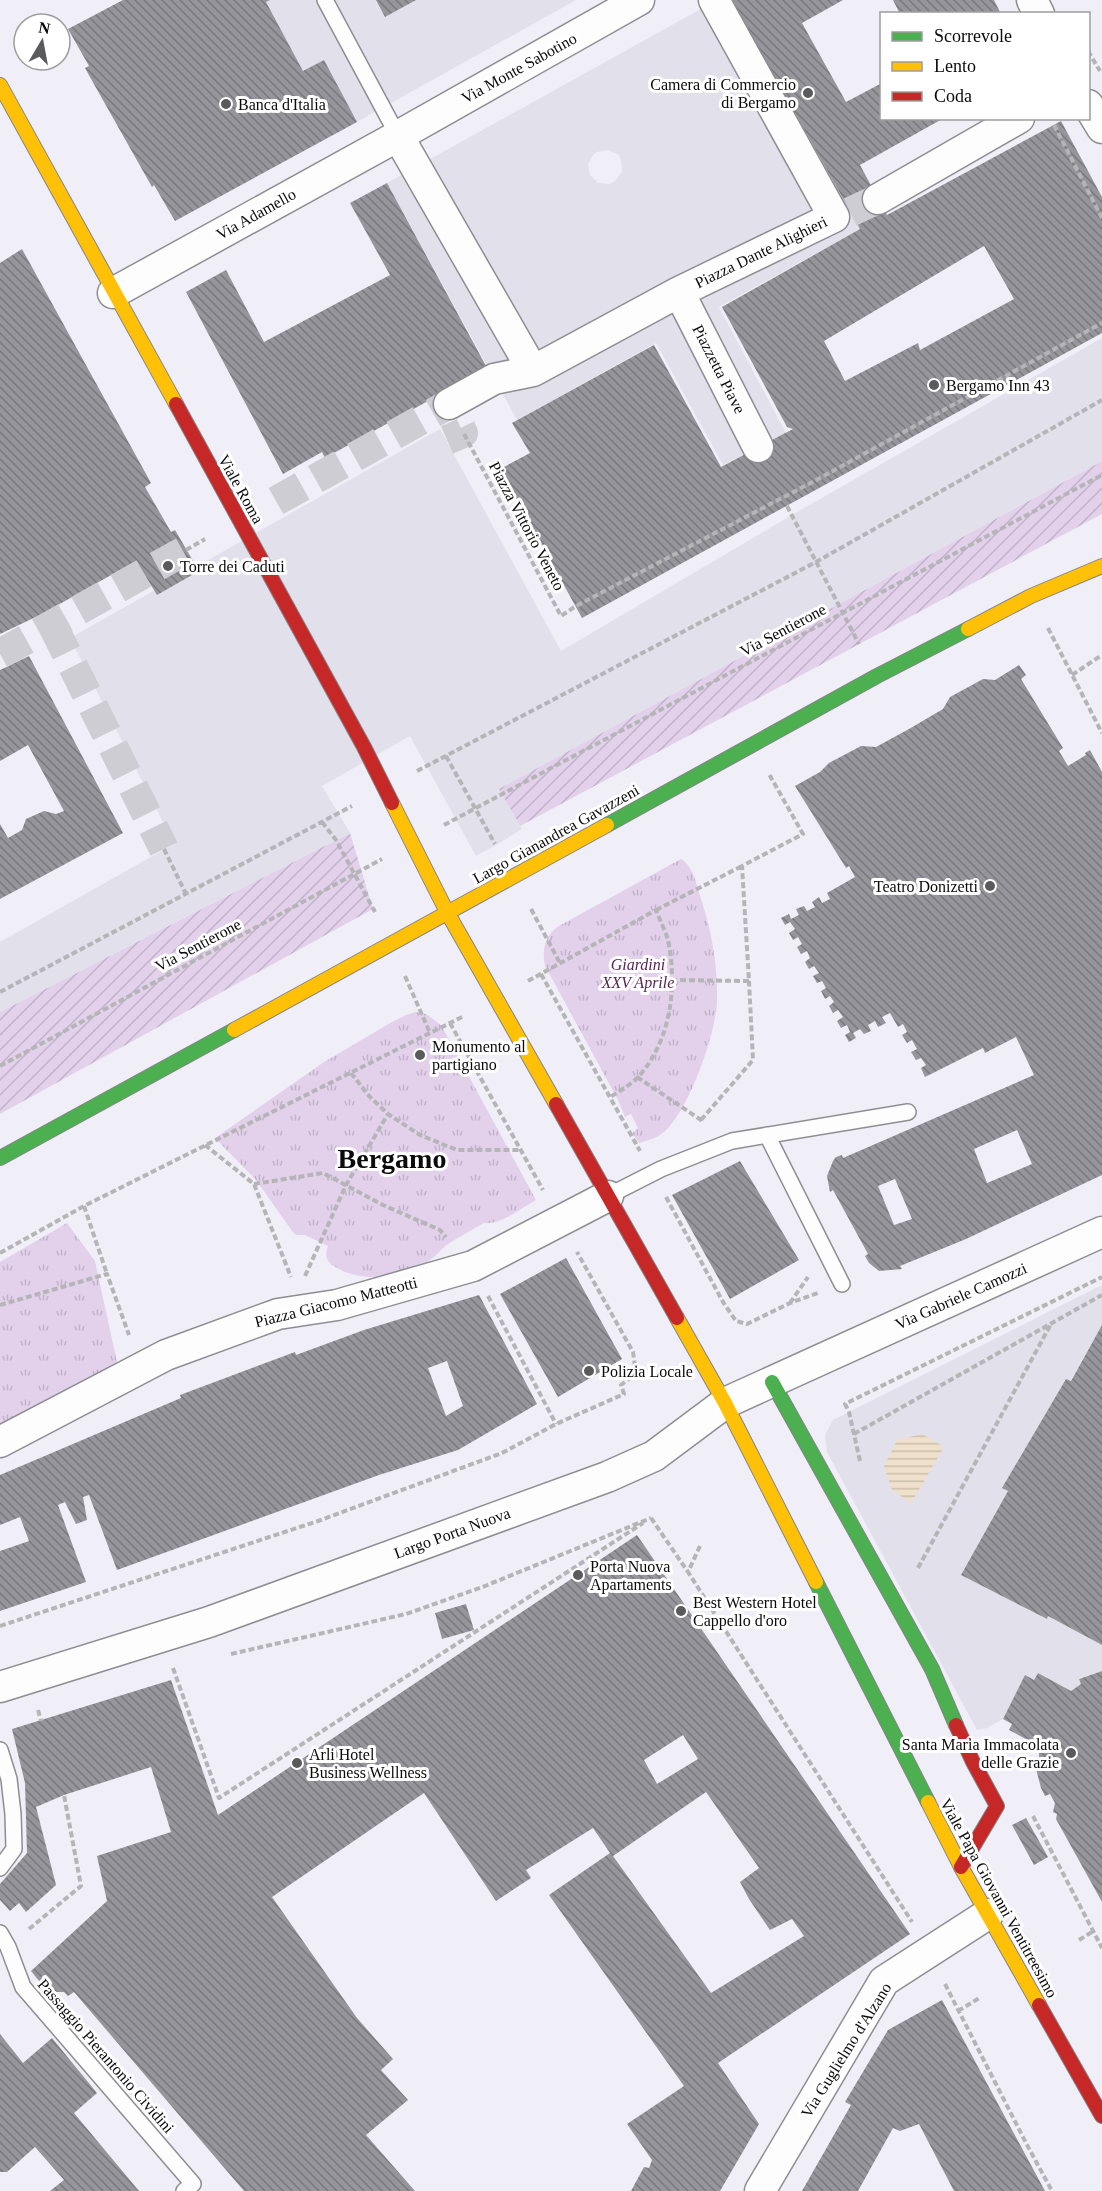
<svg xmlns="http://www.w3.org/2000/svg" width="1102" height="2191" viewBox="0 0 1102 2191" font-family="'Times New Roman',serif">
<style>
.park{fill:url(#park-tufts)}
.garden{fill:url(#garden-furrows)}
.plaza{fill:#e1e0eb;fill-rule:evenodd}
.water{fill:url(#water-rules)}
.building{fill:url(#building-back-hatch);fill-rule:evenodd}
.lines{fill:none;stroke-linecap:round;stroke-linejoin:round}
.street-tunnel{stroke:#cecdd4;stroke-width:30;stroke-dasharray:30 15;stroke-linecap:butt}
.lane-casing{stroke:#8e8d91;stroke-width:18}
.street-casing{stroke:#8e8d91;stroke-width:33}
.fast-casing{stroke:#848488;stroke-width:16}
.slow-casing{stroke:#848488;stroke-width:16}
.jam-casing{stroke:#848488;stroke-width:16}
.path{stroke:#b5b5b7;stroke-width:4;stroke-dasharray:6 3;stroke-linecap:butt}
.lane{stroke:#fdfdfe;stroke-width:15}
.street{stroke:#fdfdfe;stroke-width:30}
.fast{stroke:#4caf50;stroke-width:14}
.slow{stroke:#ffc107;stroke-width:14}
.jam{stroke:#c62828;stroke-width:14}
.poi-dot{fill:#5a5a5d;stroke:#fff;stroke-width:2}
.labels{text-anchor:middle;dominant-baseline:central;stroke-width:6;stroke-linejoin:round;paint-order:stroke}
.street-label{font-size:16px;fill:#0a0a0a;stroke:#fff}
.poi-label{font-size:16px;fill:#0a0a0a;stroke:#fff;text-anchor:start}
.park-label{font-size:16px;font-style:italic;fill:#592455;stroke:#fff}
.town-label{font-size:28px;font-weight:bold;fill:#0a0a0a;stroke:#fff}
</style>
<defs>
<pattern id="park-tufts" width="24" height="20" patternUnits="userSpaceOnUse" patternTransform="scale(1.5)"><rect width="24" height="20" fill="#e3d1ec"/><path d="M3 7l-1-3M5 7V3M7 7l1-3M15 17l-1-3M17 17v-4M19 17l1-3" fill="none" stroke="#c1b2c9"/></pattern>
<pattern id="garden-furrows" width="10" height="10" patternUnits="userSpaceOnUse" patternTransform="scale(1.5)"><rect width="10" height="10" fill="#e3d1ec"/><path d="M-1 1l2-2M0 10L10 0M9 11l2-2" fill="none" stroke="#c1b2c9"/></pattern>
<pattern id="water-rules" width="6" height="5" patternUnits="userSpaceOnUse" patternTransform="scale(1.5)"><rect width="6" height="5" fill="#eee0ca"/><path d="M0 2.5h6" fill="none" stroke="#cbbfac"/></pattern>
<pattern id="building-back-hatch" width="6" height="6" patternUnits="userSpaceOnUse" patternTransform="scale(1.5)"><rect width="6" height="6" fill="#95959b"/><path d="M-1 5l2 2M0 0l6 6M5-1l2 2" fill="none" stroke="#78787d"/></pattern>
</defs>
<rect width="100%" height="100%" fill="#f0eff8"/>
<!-- park -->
<path class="park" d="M681 859C694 867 697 886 701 899 712 932 718 967 717 1003 715 1036 689 1110 664 1132 657 1138 649 1140 639 1143L632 1133 638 1128 631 1114 625 1117 618 1100 545 966C542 950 544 938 557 927Z
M416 1012 426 1014 441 1025 536 1200C522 1208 500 1225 484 1223 471 1231 453 1239 441 1250 437 1254 432 1259 427 1262 402 1278 363 1283 337 1268 327 1263 324 1257 328 1246L305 1235H296L292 1231 256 1180 215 1138 324 1062 392 1022 406 1015Z
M67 1223 95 1261 117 1362 80 1389 0 1432V1262Z"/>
<!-- garden -->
<path class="garden" d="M1102 461V514L520 826 498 789Z
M350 833 373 909 0 1114V1012Z"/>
<!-- plaza -->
<path class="plaza" d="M270 0H376L385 16 416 0H576L357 122 303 71 266 2Z
M717 0H731L765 60 759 63 796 115 860 229 719 307 786 433 723 465 656 343 517 420 387 183ZM608 150 619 155 621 160 622 172 615 181 610 184 598 183 590 175 588 165 593 155 597 152Z
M1102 338V461L499 789 522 829 496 845 476 856 410 736 322 786 350 833 0 1012V942L174 844 70 638 440 429 561 651 792 515Z
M1102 1285V1325L1070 1381 1066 1379 1003 1488 1008 1491 961 1575 1046 1619 1048 1616 1102 1645V1671L1079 1678 1081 1684 1071 1691 1038 1673 1034 1680 1025 1675 1003 1719 987 1728 977 1730 827 1452 825 1435 833 1420Z"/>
<!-- water -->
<path class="water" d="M922 1434 944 1447 911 1503 892 1490 884 1466 897 1440Z"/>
<!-- building -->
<path class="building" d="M123 0H270L266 2 303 71 324 60 357 122 175 221 154 185 152 187 95 86 85 68 89 66 68 29Z
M376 0H416L385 17Z
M731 0H843L802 23 846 102 882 83V118H944L860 165 887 215 1061 121 1102 197V333L582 618 500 469 530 453 512 423 654 345 721 467 793 429 787 427 722 307 860 229 796 115 790 118 759 63 765 60ZM984 246 1014 299 920 350 918 343 845 381 824 341Z
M893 0H994L1001 14H900Z
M387 183 486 366 428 401 325 458 322 452 283 474 186 292 226 270 264 342 390 275 350 203Z
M22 249 151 483 145 487 171 532 175 530 199 571 157 595 136 561 42 614 0 634V263Z
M29 656 123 833 0 899V824L8 838 22 830 26 819 44 811 56 814 64 811 28 745 0 761V670Z
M1019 665 1026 675 1021 679 1063 748 1059 751 1068 766 1086 755 1085 753 1090 750 1102 772V1175L966 1239 900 1266 902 1269 879 1271 869 1263 865 1256 868 1254 833 1190 830 1192 827 1176 833 1161 836 1157 842 1155 843 1158 1034 1075 1016 1037 985 1053 983 1048 925 1077 921 1068 926 1065 921 1058 916 1060 911 1052 917 1049 912 1040 907 1043 902 1035 907 1032 903 1024 898 1027 890 1013 882 1017 886 1023 878 1027 875 1021 868 1025 871 1031 864 1034 860 1029 853 1033 856 1038 849 1042 845 1035 850 1032 847 1025 841 1028 837 1021 843 1017 838 1010 833 1013 829 1006 834 1002 830 996 825 999 821 991 826 988 822 981 817 983 813 976 819 973 814 966 809 969 805 962 810 958 807 951 801 954 797 947 802 944 798 937 793 940 789 933 795 929 790 922 785 925 781 918 789 914 791 919 799 915 796 909 804 906 807 911 815 907 812 902 819 897 822 903 830 899 827 893 855 877 849 866 846 868 795 786 820 772 829 763 861 746 876 747 909 729 943 709 950 697 983 679 995 680ZM1017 1130 1032 1164 987 1183 974 1149ZM895 1179 912 1219 894 1225 878 1186Z
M740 1161 799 1260 730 1299 672 1195Z
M566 1258 622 1359 558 1397 500 1294Z
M479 1295 537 1404 458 1450 379 1475 117 1570 89 1495 83 1497 87 1520 76 1524 65 1502 58 1505 86 1582 0 1611V1551L29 1541 20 1517 0 1525V1475L181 1398 180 1395 295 1352 296 1355 364 1330ZM447 1361 463 1406 446 1416 428 1368Z
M1102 1325V1645L1048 1616 1047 1619 961 1575 1008 1491 1002 1488 1066 1379 1071 1381Z
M637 1535 910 1934 718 2063 759 2124 720 2191H631L644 2167 649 2168 652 2160 627 2124 684 2086 549 1895 610 1853 593 1828 526 1870 531 1878 496 1901 424 1793 272 1897 357 2018 393 2059 381 2070 408 2100 366 2135 415 2191H244L74 1992 68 1996 64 1992H48L31 1971 107 1901 97 1856 171 1832 151 1767 64 1795 36 1807 56 1885 26 1912 19 1903 10 1911 0 1900V1884L27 1853 25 1783 12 1729 171 1680 218 1815ZM683 1735 698 1759 657 1784 644 1760ZM706 1792 759 1868 740 1882 749 1899 770 1930 792 1919 804 1936 711 1993 613 1856Z
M466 1604 474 1630 442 1639 435 1613Z
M1102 1671V1902L1056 1819 1057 1814 1053 1812 1055 1803 1050 1794 1045 1796 1041 1788 1034 1761 1039 1760V1746L1009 1730 1012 1724 1003 1719 1025 1675 1034 1680 1038 1673 1071 1691 1081 1684 1079 1679Z
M1026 1818 1048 1857 1034 1865 1012 1825Z
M942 2000 1045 2191H954L919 2124 900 2131 893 2128 858 2191H802L851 2105 845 2102 888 2030Z
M0 2034 23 2063 52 2038 97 2093 74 2113 139 2191H50L64 2180 35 2147 7 2172H0Z"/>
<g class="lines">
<!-- street-tunnel -->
<path class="street-tunnel" d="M850 212 878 199
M276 501 449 404 463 433 447 440
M53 626 164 849
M0 654 186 550"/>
<defs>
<path id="lane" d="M325 0 398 136
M767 1135 842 1284
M608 1196 661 1169 732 1141 908 1112
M0 1750 9 1779 13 1814 14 1849 0 1868
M0 1933 8 1947 23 1987 193 2184 184 2191"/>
<path id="street" d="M1032 0 1039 14
M1088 105 1102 128
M398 136 533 371 679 292 834 217 714 0
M878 199 1019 118
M679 292 758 447
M113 293 398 136 639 0
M449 404 494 379 533 371
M0 1442 166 1355 278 1314 337 1305 473 1266 608 1196
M0 1687 209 1622 607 1477 654 1456 725 1403 1102 1232
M760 2191 884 1981 988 1914"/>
<path id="fast" d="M607 825 877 676 968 629
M0 1158 234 1030
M772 1382 932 1669 956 1725
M816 1582 928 1802"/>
<path id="slow" d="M0 85 176 404
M968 629 1031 596 1102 566
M392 803 447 912 556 1104
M234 1030 607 825
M677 1318 725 1403 816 1582
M928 1802 961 1867 1039 2005"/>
<path id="jam" d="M176 404 364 747 392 803
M556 1104 677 1318
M956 1725 973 1762 997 1806 961 1867
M1039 2005 1102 2116"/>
</defs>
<!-- lane casing -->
<use href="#lane" class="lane-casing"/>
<!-- street casing -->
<use href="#street" class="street-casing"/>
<!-- fast casing -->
<use href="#fast" class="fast-casing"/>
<!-- slow casing -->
<use href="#slow" class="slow-casing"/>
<!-- jam casing -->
<use href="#jam" class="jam-casing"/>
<!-- path -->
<path class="path" d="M1088 51 1100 71
M1054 125 1102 218
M464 434 561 616 576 606 820 478 1102 323
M787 506 859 644
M186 550 205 539
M1048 628 1102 733
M1072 675 1102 655
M446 756 495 844
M417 771 816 562 1102 400
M322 822 336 840 375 912
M444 825 1102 475
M164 849 186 894
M531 909 560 963
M656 910 742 866
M541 974 640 1151
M405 976 430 1033
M671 980 749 981 742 866 803 834 769 774
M528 981 656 910C660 921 667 933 669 945 677 990 670 1041 639 1076 631 1085 619 1091 609 1098
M0 992 352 806
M450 1023 543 1190
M0 1066 382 859
M351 1073 369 1096 388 1114 420 1135 457 1150H520
M637 1077 704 1122
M701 1120 753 1060 749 981
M205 1145 254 1184 291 1277
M254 1184 323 1173 383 1205 440 1230 446 1237
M666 1197 723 1302 736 1321 747 1324 790 1303 818 1293
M84 1206 107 1274
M0 1253 84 1206 464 1016
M305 1276 346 1185 388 1114
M488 1296 556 1424
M790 1303 808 1277
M0 1305 107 1274 129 1335
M854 1434 1102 1295
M860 1461 849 1412 845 1404 1102 1277
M651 1518 688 1572
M700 1546 688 1572 912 1922
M918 1568 1051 1324
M0 1626 318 1521 502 1453 556 1424 624 1394 621 1385 636 1373 633 1352 577 1252
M231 1654 406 1614 485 1586 651 1518
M173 1668 219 1798 643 1523
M38 1710 41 1721
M1033 1816 1102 1948
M29 1929 81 1886 64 1795
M1079 1940 1092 1932
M945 1984 1026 2143 1052 2191
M958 2011 981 1997"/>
<!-- lane -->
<use href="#lane" class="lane"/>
<!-- street -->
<use href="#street" class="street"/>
<!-- fast -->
<use href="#fast" class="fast"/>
<!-- slow -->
<use href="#slow" class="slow"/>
<!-- jam -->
<use href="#jam" class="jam"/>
</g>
<!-- markers -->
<g class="poi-dot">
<circle cx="808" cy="93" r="6"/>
<circle cx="226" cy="104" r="6"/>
<circle cx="934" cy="385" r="6"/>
<circle cx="168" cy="566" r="6"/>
<circle cx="990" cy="886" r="6"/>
<circle cx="420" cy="1055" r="6"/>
<circle cx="589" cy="1371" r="6"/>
<circle cx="578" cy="1575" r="6"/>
<circle cx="681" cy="1611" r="6"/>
<circle cx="1071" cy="1753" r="6"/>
<circle cx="297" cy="1763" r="6"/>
</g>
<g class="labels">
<!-- street labels -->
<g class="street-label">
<text transform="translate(519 68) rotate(-29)">Via Monte Sabotino</text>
<text transform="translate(256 214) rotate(-29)">Via Adamello</text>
<text transform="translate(761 252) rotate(-26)">Piazza Dante Alighieri</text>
<text transform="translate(719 369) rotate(63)">Piazzetta Piave</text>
<text transform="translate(241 489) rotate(61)">Viale Roma</text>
<text transform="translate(527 526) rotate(62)">Piazza Vittorio Veneto</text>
<text transform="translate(783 630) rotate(-28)">Via Sentierone</text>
<text transform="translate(556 834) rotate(-29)">Largo Gianandrea Gavazzeni</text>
<text transform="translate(198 945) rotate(-28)">Via Sentierone</text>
<text transform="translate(961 1296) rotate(-24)">Via Gabriele Camozzi</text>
<text transform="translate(336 1302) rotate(-14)">Piazza Giacomo Matteotti</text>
<text transform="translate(452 1533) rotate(-20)">Largo Porta Nuova</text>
<text transform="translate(999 1898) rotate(61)">Viale Papa Giovanni Ventitreesimo</text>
<text transform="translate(846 2050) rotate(-58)">Via Guglielmo d'Alzano</text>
<text transform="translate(106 2056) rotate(49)">Passaggio Pierantonio Cividini</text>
</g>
<!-- poi labels -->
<g class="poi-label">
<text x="796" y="84" text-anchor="end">Camera di Commercio<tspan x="796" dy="18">di Bergamo</tspan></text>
<text x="238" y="104">Banca d'Italia</text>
<text x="946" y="385">Bergamo Inn 43</text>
<text x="180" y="566">Torre dei Caduti</text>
<text x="978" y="886" text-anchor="end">Teatro Donizetti</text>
<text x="432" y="1046">Monumento al<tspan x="432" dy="18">partigiano</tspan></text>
<text x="601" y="1371">Polizia Locale</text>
<text x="590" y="1566">Porta Nuova<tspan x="590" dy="18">Apartaments</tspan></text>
<text x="693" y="1602">Best Western Hotel<tspan x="693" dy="18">Cappello d'oro</tspan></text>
<text x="1059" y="1744" text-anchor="end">Santa Maria Immacolata<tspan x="1059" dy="18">delle Grazie</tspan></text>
<text x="309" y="1754">Arli Hotel<tspan x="309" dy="18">Business Wellness</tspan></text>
</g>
<!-- park labels -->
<g class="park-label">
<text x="638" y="964">Giardini<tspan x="638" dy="18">XXV Aprile</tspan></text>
</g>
<!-- town labels -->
<g class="town-label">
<text x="392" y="1158">Bergamo</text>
</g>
</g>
<!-- legend -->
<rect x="880" y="12" width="210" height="108" fill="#ffffff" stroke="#9d9d9d" stroke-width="1.5"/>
<rect x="892" y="32" width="30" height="9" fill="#4caf50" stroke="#9d9d9d" stroke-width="1.5"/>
<text x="934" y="42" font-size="18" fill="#0a0a0a">Scorrevole</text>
<rect x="892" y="62" width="30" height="9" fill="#ffc107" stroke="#9d9d9d" stroke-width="1.5"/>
<text x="934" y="72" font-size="18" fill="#0a0a0a">Lento</text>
<rect x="892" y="92" width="30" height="9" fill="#c62828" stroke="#9d9d9d" stroke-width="1.5"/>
<text x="934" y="102" font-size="18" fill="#0a0a0a">Coda</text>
<!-- north arrow -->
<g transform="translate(42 42) rotate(10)"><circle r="28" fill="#ffffff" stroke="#9d9d9d" stroke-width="1.5"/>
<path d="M0-4.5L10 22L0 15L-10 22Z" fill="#5a5a5d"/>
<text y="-9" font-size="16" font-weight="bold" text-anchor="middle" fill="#0a0a0a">N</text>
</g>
</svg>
